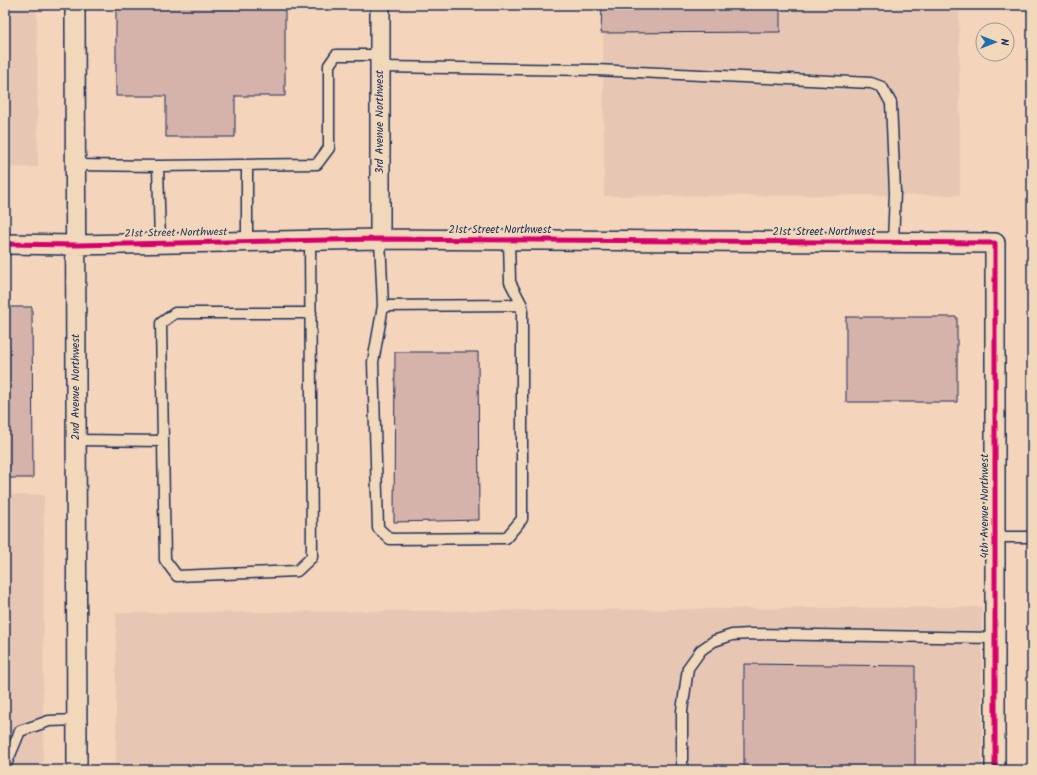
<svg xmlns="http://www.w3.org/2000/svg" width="1037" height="775" viewBox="0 0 1037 775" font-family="Kalam,sans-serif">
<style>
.built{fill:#e7c7b4}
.building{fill:#d5b3ab;stroke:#1b2f5e}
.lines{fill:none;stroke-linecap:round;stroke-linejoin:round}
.lane-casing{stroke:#1b2f5e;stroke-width:13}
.street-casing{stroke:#1b2f5e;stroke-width:22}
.lane{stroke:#f2d8ba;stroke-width:10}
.street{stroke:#f2d8ba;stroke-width:19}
.cycleway-casing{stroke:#f2d8ba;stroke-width:8}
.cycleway{stroke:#d6006c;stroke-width:5}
.labels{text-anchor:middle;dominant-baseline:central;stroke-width:4;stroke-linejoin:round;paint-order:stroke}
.street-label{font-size:11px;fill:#1b2f5e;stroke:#f2d8ba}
</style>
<rect width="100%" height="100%" fill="#f4d4ba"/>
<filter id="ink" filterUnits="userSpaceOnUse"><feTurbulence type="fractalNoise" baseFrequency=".025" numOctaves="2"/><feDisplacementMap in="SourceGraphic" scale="8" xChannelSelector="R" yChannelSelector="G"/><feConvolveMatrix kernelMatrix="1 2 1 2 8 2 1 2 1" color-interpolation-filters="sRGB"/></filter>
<g filter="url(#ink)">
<!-- built -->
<path class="built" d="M5 5H37L38 167 5 168Z
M603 5H959L960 195 604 196Z
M5 495H44L43 770H5Z
M982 607V770H116V613Z"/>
<!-- building -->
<path class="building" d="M116 5H285V96H235V137H166V96H116Z
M602 5H780V32L601 33Z
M5 307H32L33 478H5Z
M846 317H957V402H846Z
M395 352H478L479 520 394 522Z
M744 664 915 666V770H744Z"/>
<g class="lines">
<defs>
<path id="lane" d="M380 67 596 70 871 83 882 87 891 103 895 192 893 242
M76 165 158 166 317 164 329 148V65L336 55H380
M247 165V242
M158 166 160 243
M380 239 383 306 373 362 378 528 390 539 506 538 522 519V305L383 306
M310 240 312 557 297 571 177 576 165 560 161 323 175 313H311
M509 240 510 282 522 305
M76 440 163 441
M995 537H1032
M5 767 20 731 49 721 77 720
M682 770V711L688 668 701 650 714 641 732 635 750 634 995 638"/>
<path id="street" d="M75 5 77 770
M380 5V239
M5 244 76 245 380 239 995 243V770"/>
</defs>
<!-- lane casing -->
<use href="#lane" class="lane-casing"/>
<!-- street casing -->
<use href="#street" class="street-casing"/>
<!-- lane -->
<use href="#lane" class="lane"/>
<!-- street -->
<use href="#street" class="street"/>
<defs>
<path id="cycleway" d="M5 244 76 245 380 239 995 243V770"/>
</defs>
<!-- cycleway casing -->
<use href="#cycleway" class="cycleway-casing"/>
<!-- cycleway -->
<use href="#cycleway" class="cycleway"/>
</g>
</g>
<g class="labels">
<!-- street labels -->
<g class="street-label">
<text transform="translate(380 122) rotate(-90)">3rd Avenue Northwest</text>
<text x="500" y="230">21st Street Northwest</text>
<text x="824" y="232">21st Street Northwest</text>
<text transform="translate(176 233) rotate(-1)">21st Street Northwest</text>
<text transform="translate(76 387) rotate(-90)">2nd Avenue Northwest</text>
<text transform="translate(985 506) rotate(-90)">4th Avenue Northwest</text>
</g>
</g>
<!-- margin -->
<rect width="1037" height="775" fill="none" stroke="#f2d8ba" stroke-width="20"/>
<rect x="10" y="10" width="1017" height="755" fill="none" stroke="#1b2f5e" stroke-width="1.5" filter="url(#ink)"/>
<!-- north arrow -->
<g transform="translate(995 42) rotate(90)"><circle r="19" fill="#f2d8ba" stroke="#9c9495"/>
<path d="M0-3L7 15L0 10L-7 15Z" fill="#1f6fb2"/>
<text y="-6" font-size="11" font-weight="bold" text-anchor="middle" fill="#1b2f5e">N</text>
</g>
</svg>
